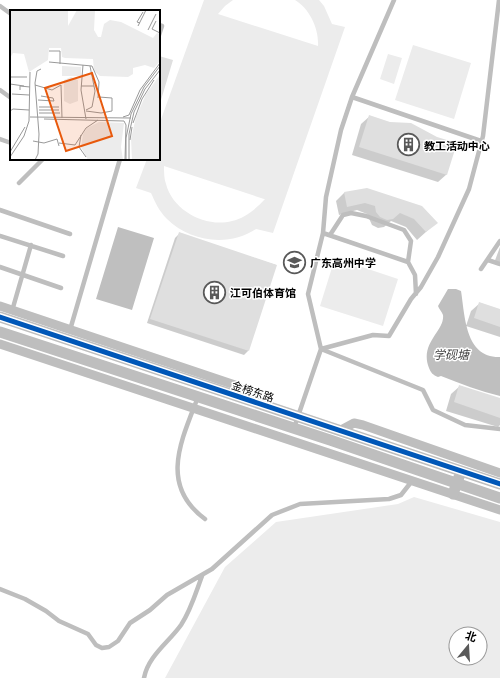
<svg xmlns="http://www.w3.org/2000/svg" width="500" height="678" viewBox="0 0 500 678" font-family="Commissioner,'Noto Sans SC',sans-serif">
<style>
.green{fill:#ececec;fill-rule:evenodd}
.water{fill:#bfbfbf}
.shadow{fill:#0003}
.building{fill:#dfdfdf}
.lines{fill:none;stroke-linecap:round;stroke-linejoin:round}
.service{stroke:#bebebe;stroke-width:4.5}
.minor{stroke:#bebebe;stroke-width:9}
.tertiary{stroke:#bebebe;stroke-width:11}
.cycleway-casing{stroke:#fff;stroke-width:8}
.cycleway{stroke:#0057b8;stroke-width:5}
.labels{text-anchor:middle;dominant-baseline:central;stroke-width:3;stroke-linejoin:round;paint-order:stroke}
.poi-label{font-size:11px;font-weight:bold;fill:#000;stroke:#fff;text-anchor:start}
.street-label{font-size:11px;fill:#000;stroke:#fff}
.water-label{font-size:12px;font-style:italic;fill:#444;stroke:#fff}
.inset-road{fill:none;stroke:#999;stroke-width:1}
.view{fill:#e8590c;fill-opacity:0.15;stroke:#e8590c;stroke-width:2}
.inset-edge{fill:none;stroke:#000;stroke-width:2}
</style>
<rect width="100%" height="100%" fill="#fff"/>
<!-- green -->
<path class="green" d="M204 0H233L225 6 218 14 318 46C319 29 310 9 295 0H319L324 6 332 24 345 27 273 233 256 229C229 247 190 242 167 219 159 211 155 202 151 193L136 188 147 159H159V125ZM164 166 264 199H265C256 209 245 218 232 221 206 228 173 211 166 184 164 179 164 172 164 166Z
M413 45 471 63 454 119 395 100Z
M388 54 402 58 394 84 380 79Z
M335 258 398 279 383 326 320 306Z
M414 497 500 522V678H165L225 567 276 522 398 504ZM456 634H480V658H456Z"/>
<!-- water -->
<path class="water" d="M118 227 154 238 132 310 96 299Z
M448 289H456L461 291C465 316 465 358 500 357V396C480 391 461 384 441 376L438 377C433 375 431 373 429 368 419 343 445 331 443 315 442 312 439 309 438 306Z"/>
<!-- shadow -->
<path class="shadow" d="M370 116 447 174 438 182 352 155 361 124Z
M367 189 436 223 417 240 406 227 391 221 384 227 378 228 372 225 367 214 357 210 339 215 336 201 344 193Z
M179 234 276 265 248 351 244 355 147 323 175 238Z
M500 247V265L494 263Z
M480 303 500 310V337L466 326 471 311Z
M460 386 500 399V425L498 427 446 411 451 394Z"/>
<!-- building -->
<path class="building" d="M159 56 173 60 161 100H159Z
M369 115 390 122 411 123 437 137 457 143 447 175 359 147Z
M367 188 422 206 438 223 426 232 414 219 400 213 393 219 387 220 380 217 376 212 375 206 365 203 347 207 344 192Z
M179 232 277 265 249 351 150 319Z
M479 302 500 309V327L474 318Z
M459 385 500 398V418L454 402Z"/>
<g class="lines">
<!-- service -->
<path class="service" d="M0 6 11 14
M159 25 162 26 159 35
M0 90 11 98
M352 97 481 141
M0 139 11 143
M19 183 43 159
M0 210 70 234
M323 233 408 262 415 275 416 294
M330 235 343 215 351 213 366 216 404 230 411 241 408 262
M0 236 63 256
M488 260 500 264
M0 267 61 288
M481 269 500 241
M12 311 31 245
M70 330 120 159
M321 349 373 335 389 336 411 299 421 287 438 257 469 189 483 136 499 0
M321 349 423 390 433 410 465 425 500 429
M198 397C181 441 159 485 205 519
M294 428 321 349 308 294 323 233 326 197 341 130 352 97 394 0
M0 589 25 599 46 611 59 621 88 634 96 645 102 648 109 647 118 641 130 623 150 610 167 595 212 569 272 515 300 504 389 499 401 495 412 481
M144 678C148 656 169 642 181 625 191 610 196 592 202 576"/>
<!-- minor -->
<path class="minor" d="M0 306 238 386 248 400
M0 344 500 510
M341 430 354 423 363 425 500 473"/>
<!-- tertiary -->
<path class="tertiary" d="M0 317 500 484
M0 332 330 440 500 498
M453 494 459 477"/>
<defs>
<path id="cycleway" d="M0 317 500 484"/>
</defs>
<!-- cycleway casing -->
<use href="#cycleway" class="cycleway-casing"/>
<!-- cycleway -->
<use href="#cycleway" class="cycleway"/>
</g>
<!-- icons -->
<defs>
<symbol id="building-ring" viewBox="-11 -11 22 22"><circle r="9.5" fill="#fff" stroke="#595959" stroke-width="1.5"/><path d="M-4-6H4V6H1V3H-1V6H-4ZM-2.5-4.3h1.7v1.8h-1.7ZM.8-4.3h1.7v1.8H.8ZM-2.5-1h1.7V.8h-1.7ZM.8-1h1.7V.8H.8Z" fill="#595959"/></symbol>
<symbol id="school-ring" viewBox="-11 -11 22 22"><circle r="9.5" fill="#fff" stroke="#595959" stroke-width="1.5"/><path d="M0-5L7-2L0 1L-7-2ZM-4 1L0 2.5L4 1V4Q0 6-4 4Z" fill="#595959"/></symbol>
</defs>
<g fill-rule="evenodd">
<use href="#building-ring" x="396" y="132" width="25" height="25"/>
<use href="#school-ring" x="282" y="250" width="25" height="25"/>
<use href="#building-ring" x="202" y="280" width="25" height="25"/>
</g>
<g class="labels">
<!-- poi labels -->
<g class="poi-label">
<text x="424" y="145">教工活动中心</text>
<text x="310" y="262">广东高州中学</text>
<text x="230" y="292">江可伯体育馆</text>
</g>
<!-- street labels -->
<g class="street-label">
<text transform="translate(253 391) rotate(18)">金榜东路</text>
</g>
<!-- water labels -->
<g class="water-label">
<text x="451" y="354">学砚塘</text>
</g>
</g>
<!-- overview -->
<g transform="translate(10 10)">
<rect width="150" height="150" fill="#fff"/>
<path d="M0 0H58V16L67 0H85L84 20 88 27H91L94 14 100 10 111 12 143 28 147 23 150 24V51L144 58 135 55 123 58V64L118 67 90 66 84 61 83 49 55 48 52 47 51 38H39L38 50 19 62 14 44 3 43 0 48ZM52 56 71 57V66H52ZM150 65V150H122L121 129 126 107 136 84ZM61 67 68 70V91L60 94 54 91V70ZM89 112 114 113 111 137 113 150H78L71 137 73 124 77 118Z" fill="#ececec"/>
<path class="inset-road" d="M146 11 142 19 150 23M130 13 127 12 133 2M128 16 136 0M138 20 146 4M39 41H50V54M39 52 82 56 89 72 88 88M73 55 71 80 76 109M0 67H17M0 74 14 76M25 75 42 80 51 75 52 108M71 76H84M10 80V76L20 77M2 84 19 85M28 90 44 91 43 88 31 86M29 97H49M29 100H49M76 100 82 97 85 81 80 56M0 101 3 99 19 100M76 101 91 103 102 101V88L89 87M29 103H50M20 107 121 108M113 107 119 105 130 80 150 53M34 109 114 111 116 115 115 150M123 113 132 89 144 70M71 125 69 137 76 147M120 130 122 117M23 131 34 133 47 129 49 136M49 133 65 135 76 118 88 110M0 142 15 117M0 147 14 126 19 111 20 62M25 150 28 144 29 124 25 73 27 61 31 59M116 150V128L121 104 134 77 150 56M119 150V124L124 102 135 79 150 60"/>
<path class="view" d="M82 63 102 126 56 141 35 78Z"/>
<rect width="150" height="150" class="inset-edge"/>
</g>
<!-- north arrow -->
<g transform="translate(468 646) rotate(18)"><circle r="19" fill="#ffffff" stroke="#999999"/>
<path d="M0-3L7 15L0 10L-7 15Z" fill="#595959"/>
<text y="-6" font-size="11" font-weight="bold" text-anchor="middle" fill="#000000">北</text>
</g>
</svg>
